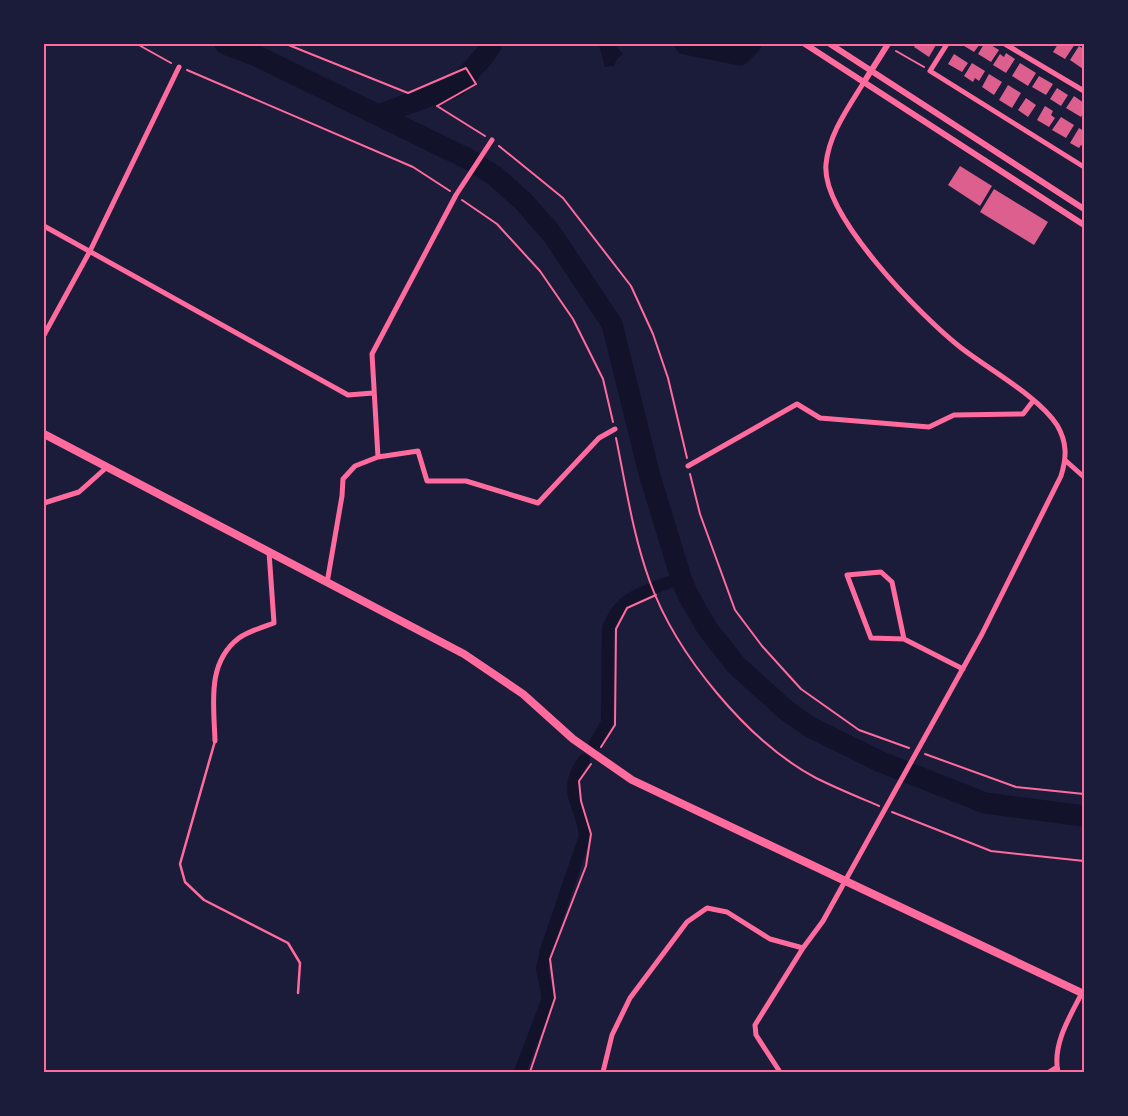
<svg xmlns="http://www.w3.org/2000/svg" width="1128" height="1116" viewBox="0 0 1128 1116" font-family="Lato,sans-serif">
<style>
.water{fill:#12122b}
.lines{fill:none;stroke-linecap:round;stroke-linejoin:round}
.canal{stroke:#12122b;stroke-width:12}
.river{stroke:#12122b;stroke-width:21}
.building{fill:#dd5f8e}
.path{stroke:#ff6b9d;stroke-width:2}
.service{stroke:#ff6b9d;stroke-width:2.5}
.minor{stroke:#ff6b9d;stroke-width:5}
.tertiary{stroke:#ff6b9d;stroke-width:6}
.primary{stroke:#ff6b9d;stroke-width:8}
.neatline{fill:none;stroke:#ff6b9d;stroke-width:2}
</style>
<rect width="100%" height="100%" fill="#1b1b3a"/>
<!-- water -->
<path class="water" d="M596 44H614L623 54 617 59 614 66 605 67 599 45Z"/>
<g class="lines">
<!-- canal -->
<path class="canal" d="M656 587 681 578
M594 746 607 722 608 628C616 607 628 598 648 590
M520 1072 548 998 542 969 546 950 585 836C582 802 560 794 584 760"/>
<!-- river -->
<path class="river" d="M225 44 259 57 470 160 495 176 524 202 552 234 612 324 649 473 681 578 688 595 707 628 736 665 787 711 810 727 881 762 985 803 1084 816
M685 44 740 55 751 44
M378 115 457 86 484 56 492 44"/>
</g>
<!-- building -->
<path class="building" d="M916 44H935L936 45 929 57 914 47Z
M961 44H980L974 52Z
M984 44H989L999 50 991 62 978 54Z
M1058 44H1075L1065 59 1053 52Z
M1079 46 1084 49 1083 69 1070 60Z
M1006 53 1015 59 1006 73 993 65 1000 54 1004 57Z
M954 54 968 63 962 72 948 64Z
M972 63 985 71 979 81 975 78 973 82 964 76Z
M1020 63 1036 73 1028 86 1012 76Z
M989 74 1002 82 994 95 982 87Z
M1039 76 1053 84 1046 95 1032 87Z
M1008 85 1021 93 1012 108 999 100Z
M1057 88 1068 95 1061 106 1050 99Z
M1074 96 1084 103V112L1081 117 1066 108Z
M1026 98 1036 105 1028 117 1018 110Z
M1045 106 1053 111 1051 115 1055 118 1049 127 1037 120Z
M1061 117 1074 125 1066 138 1052 130Z
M1079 128 1084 131V147L1081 145 1079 148 1070 143Z
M960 166 992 186 980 206 948 185Z
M994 189 1048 222 1034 245 980 212Z"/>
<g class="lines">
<!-- path -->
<path class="path" d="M137 44 171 63
M286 44 408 93 466 68 476 84 437 106 485 136
M896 51 924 67
M187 70 413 167 450 191
M499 146 563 198 631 286 653 334 668 378 687 458
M462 200 497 224 540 271 573 319 603 379 613 422
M616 438C626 486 633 536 650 582 676 654 748 742 816 778 836 788 858 797 879 806
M690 474 700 514 735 610 762 646 801 689 859 730 909 748
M601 747 615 725 616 629 627 608 656 595
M925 754 1016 787 1084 794
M892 812 991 851 1084 861
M530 1072 555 998 550 959 586 866 591 834 581 801 579 781 591 764"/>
<!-- service -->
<path class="service" d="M215 741 180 864 185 882 204 900 288 943 300 963 298 993"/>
<!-- minor -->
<path class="minor" d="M947 44 930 71 1084 167
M1005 44 1084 91
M44 226 348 395 373 393
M44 335 90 251 179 67
M378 457 418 451 427 481H466L538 503 599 438 615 429
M1066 461 1084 477
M688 466 797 404 820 418 929 427 954 415 1023 414 1033 401
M44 503 79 492 107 467
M327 583 342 496 343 479 355 466 378 457 372 354 456 195 492 140
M904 639 892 582 881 572 847 575 871 638 904 639 963 669
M215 741C214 705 206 663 239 638 249 631 263 627 274 623L269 552
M603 1072 612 1035 630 998 687 922 707 908 727 912 770 939 803 948 823 921 982 634 1061 476C1067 457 1067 442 1057 425 1038 396 988 369 960 347 921 316 821 215 826 164 829 134 848 108 864 82
M780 1072 756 1035 755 1025 803 948
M1049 1072 1057 1067
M1058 1072C1052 1045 1070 1016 1082 993"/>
<!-- tertiary -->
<path class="tertiary" d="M805 44 1084 225
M830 44 1084 209
M864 82 888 44"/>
<!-- primary -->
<path class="primary" d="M44 434 464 654 523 694 573 739 632 780 1084 994"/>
</g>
<!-- border -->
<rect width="1128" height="1116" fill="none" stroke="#1b1b3a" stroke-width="90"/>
<rect x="45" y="45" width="1038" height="1026" class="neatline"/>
</svg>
